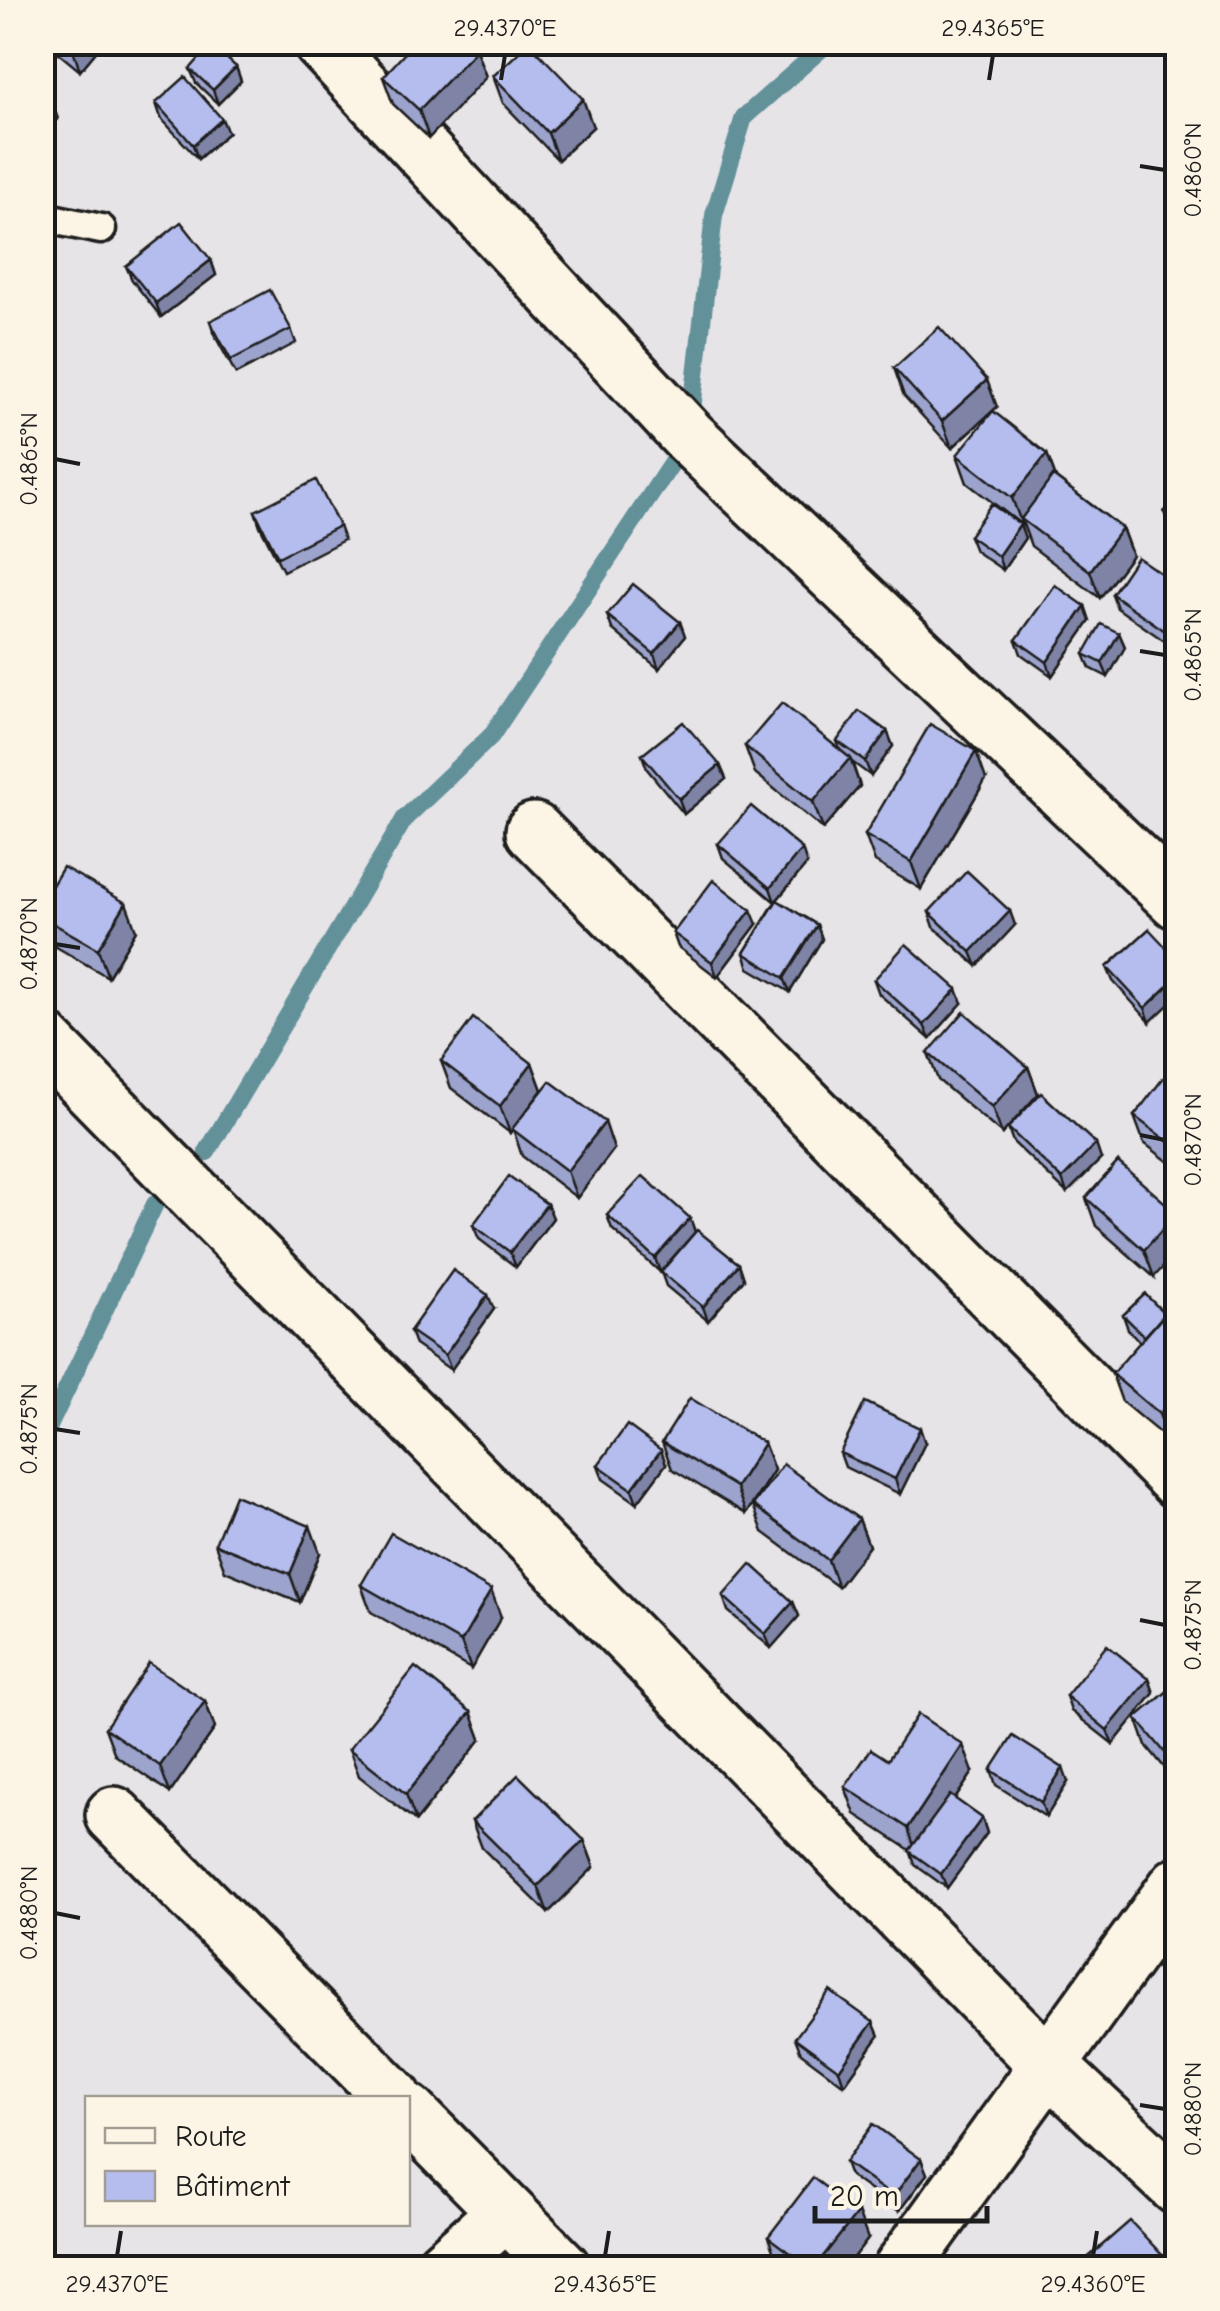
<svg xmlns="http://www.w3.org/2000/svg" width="1220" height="2311" viewBox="0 0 1220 2311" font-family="'Comic Neue',sans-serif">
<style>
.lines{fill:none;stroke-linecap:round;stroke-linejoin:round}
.stream{stroke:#629199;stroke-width:18}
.lane-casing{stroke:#1c1c1c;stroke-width:35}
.street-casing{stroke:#1c1c1c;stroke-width:62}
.lane{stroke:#fcf5e5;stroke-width:28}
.street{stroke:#fcf5e5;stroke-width:55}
.wall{fill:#9ca3cd;stroke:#1c1c1c;stroke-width:2.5}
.shaded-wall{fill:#7f84a7;stroke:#1c1c1c;stroke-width:2.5}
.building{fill:#b5bdee;stroke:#1c1c1c;stroke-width:2.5}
.ticks{fill:none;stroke:#1c1c1c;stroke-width:4}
.neatline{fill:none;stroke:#1c1c1c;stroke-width:4}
.ticks-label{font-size:25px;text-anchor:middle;fill:#1c1c1c}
</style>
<rect width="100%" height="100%" fill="#e7e4e8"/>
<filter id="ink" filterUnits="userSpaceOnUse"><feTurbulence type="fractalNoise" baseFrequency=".01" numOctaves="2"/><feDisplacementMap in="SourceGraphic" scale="20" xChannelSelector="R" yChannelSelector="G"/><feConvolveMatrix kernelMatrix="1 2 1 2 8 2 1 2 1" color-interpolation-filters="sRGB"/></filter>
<g filter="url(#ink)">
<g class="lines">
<!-- stream -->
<path class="stream" d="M207 1152 405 818 491 736 689 437 714 215 744 117 829 42
M42 1441 155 1204"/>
<defs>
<path id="lane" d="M42 217 101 229"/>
<path id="street" d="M321 42 689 437 1178 901
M534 831 1178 1481
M42 1039 1048 2065 1178 2187
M114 1815 394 2098
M408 2112 562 2268
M443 2268 506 2212
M902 2268 1178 1885"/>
</defs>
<!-- lane casing -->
<use href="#lane" class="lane-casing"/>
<!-- street casing -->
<use href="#street" class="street-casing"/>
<!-- lane -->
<use href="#lane" class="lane"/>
<!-- street -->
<use href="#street" class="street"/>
</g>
<!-- wall -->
<path class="wall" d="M45 42H104L80 71Z
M476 50 486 77 429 138 393 104 383 77Z
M236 67 241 81 218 104 196 83 190 69Z
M493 76 593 127 558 160 503 103Z
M156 103 228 133 198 159 161 118Z
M211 260 216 275 161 317 132 280 126 266Z
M210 321 291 329 296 343 236 374 215 336Z
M894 368 997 407 952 448 904 396Z
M1047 454 1056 478 1122 528 1132 555 1100 598 1031 546 1023 524 1022 525 967 483 957 455Z
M1178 498V543L1174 539 1164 512Z
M255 511 339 526 344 540 283 571 260 526Z
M969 536 1025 538 1003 570 975 551Z
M1178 585 1173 647 1117 608 1112 594Z
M1085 606 1090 621 1052 676 1021 654 1016 640Z
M607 615 680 622 685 636 659 669 612 629Z
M1119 633 1125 647 1108 677 1090 668 1084 654Z
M887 731 893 746 871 776 852 762 860 786 823 829 755 773 745 746 840 750 837 741Z
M642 755 720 765 726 779 684 814 647 769Z
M986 779 921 889 875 862 865 835Z
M718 844 807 864 777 900 817 925 822 939 790 992 749 968 744 953 775 902 723 858Z
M929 912 1015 925 977 966 934 927Z
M42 917 136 930 108 977 46 941 42 930Z
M757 924 717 977 678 947 673 933Z
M1149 929 1150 1022 1113 981 1107 967Z
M874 980 962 1003 930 1039 879 994Z
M928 1053 1028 1067 1038 1094 1002 1134 938 1080Z
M441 1061 532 1063 542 1090 521 1119 614 1149 577 1198 522 1156 513 1129 510 1133 451 1088Z
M1178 1085V1169L1144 1143 1134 1116Z
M1008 1128 1101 1159 1067 1193 1013 1142Z
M1118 1162 1154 1277 1096 1226 1086 1198Z
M547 1204 553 1218 516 1267 479 1239 473 1225Z
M607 1215 690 1218 695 1232 739 1264 744 1279 708 1321 666 1286 661 1272 684 1245 660 1272 612 1229Z
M1145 1294 1169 1441 1122 1402 1112 1374 1140 1342 1128 1329 1123 1315Z
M494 1309 451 1370 415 1345 410 1331Z
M662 1442 764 1443 774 1470 746 1514 672 1469Z
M925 1443 900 1494 845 1467 840 1453Z
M666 1464 637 1503 603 1479 598 1465Z
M753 1505 859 1519 869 1546 838 1587 763 1532Z
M215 1544 320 1553 300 1602 225 1571Z
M361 1585 501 1617 471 1669 371 1612Z
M723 1596 793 1602 799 1616 771 1648 728 1611Z
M1149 1679 1154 1693 1113 1744 1071 1711 1066 1696Z
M1178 1684V1784L1146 1745 1136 1718Z
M205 1701 215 1728 170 1793 115 1755 105 1728Z
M471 1712 481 1739 416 1821 359 1776 349 1749Z
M888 1760 973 1772 955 1799 982 1818 987 1833 947 1888 915 1865 910 1850 855 1814 845 1787Z
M991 1770 1068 1782 1046 1817 996 1785Z
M472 1821 584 1840 594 1867 548 1913 482 1848Z
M873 2022 879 2036 844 2085 801 2053 795 2038Z
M921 2159 927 2174 899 2211 850 2176 845 2162Z
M768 2237 868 2239 846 2268H784L778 2264Z"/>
<!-- shaded-wall -->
<path class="shaded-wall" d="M72 42H104L80 71 71 44Z
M476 50 486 77 429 138 419 110Z
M236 67 241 81 218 104 213 90Z
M48 91 58 119 42 131V96Z
M583 99 593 127 558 160 548 133Z
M222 119 228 133 198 159 193 145Z
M211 260 216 275 161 317 156 303Z
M987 380 997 407 952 448 942 421Z
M1047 454 1057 481 1021 519 1022 525 1012 498Z
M1020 524 1025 538 1003 570 998 556Z
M1122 528 1132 555 1100 598 1090 571Z
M1085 606 1090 621 1052 676 1047 662Z
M1178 620V641L1173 647 1168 633Z
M680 622 685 636 659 669 654 654Z
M1119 633 1125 647 1108 677 1102 663Z
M887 731 893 746 871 776 865 761Z
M976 751 986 779 921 889 911 862Z
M850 758 860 786 823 829 813 802Z
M720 765 726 779 684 814 679 799Z
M802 849 807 864 775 902 770 888Z
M126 903 136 930 108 977 98 949Z
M751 910 757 924 717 977 712 962Z
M1010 911 1015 925 977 966 971 952Z
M817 925 822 939 790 992 784 978Z
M1178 977V996L1150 1022 1145 1008Z
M957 989 962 1003 930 1039 924 1025Z
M532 1063 542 1090 510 1133 500 1106Z
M1028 1067 1038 1094 1002 1134 992 1107Z
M605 1122 614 1149 577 1198 567 1171Z
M1096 1144 1101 1159 1067 1193 1062 1179Z
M547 1204 553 1218 516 1267 510 1252Z
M1177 1213 1178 1251 1154 1277 1144 1250Z
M690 1218 695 1232 660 1272 655 1258Z
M739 1264 744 1279 708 1321 703 1307Z
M488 1295 494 1309 451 1370 445 1355Z
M1178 1392V1431L1169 1441 1159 1414Z
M920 1428 925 1443 900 1494 895 1479Z
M764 1443 774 1470 746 1514 736 1487Z
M661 1450 666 1464 637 1503 632 1489Z
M859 1519 869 1546 838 1587 828 1560Z
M310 1526 320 1553 300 1602 290 1574Z
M491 1590 501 1617 471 1669 461 1642Z
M793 1602 799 1616 771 1648 765 1634Z
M1149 1679 1154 1693 1113 1744 1107 1730Z
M205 1701 215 1728 170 1793 160 1766Z
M471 1712 481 1739 416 1821 406 1794Z
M963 1745 973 1772 917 1855 908 1828Z
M1063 1768 1068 1782 1046 1817 1041 1802Z
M982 1818 987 1833 947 1888 941 1874Z
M584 1840 594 1867 548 1913 538 1886Z
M873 2022 879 2036 844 2085 839 2070Z
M921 2159 927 2174 899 2211 893 2197Z
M858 2212 868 2239 846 2268H814Z
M1162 2255 1167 2268H1147Z"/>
<!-- building -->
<path class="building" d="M415 42H469L476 50 419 110 383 77Z
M529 43 583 99 548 133 493 76Z
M212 44 236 67 213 90 190 69Z
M185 77 222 119 193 145 156 103Z
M181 222 211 260 156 303 126 266Z
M270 290 291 329 231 360 210 321Z
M939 327 987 380 942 421 894 368Z
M993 411 1047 454 1012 498 957 455Z
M1053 476 1122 528 1090 571 1021 519Z
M316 480 339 526 278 557 255 511Z
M1178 498V524L1164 512Z
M991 504 1020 524 998 556 969 536Z
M1137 557 1178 585V620L1168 633 1112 594Z
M633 584 680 622 654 654 607 615Z
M1055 585 1085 606 1047 662 1016 640Z
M1101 624 1119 633 1102 663 1084 654Z
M782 703 850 758 813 802 745 746Z
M859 711 887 731 865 761 837 741Z
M683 722 720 765 679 799 642 755Z
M930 724 976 751 911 862 865 835Z
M751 806 802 849 770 888 718 844Z
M63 867 126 903 98 949 42 917V902Z
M967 871 1010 911 971 952 929 912Z
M713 880 751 910 712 962 673 933Z
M777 900 817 925 784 978 744 953Z
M1149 929 1178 960V977L1145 1008 1107 967Z
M906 944 957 989 924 1025 874 980Z
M964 1012 1028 1067 992 1107 928 1053Z
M473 1018 532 1063 500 1106 441 1061Z
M1165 1076 1178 1085V1149L1134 1116Z
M550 1081 605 1122 567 1171 512 1129Z
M1041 1093 1096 1144 1062 1179 1008 1128Z
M1118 1162 1177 1213 1144 1250 1086 1198Z
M509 1176 547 1204 510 1252 473 1225Z
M643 1176 690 1218 655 1258 607 1215Z
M697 1230 739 1264 703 1307 661 1272Z
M453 1270 488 1295 445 1355 410 1331Z
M1145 1294 1165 1314 1145 1337 1123 1315Z
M1166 1312 1178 1322V1392L1159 1414 1112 1374Z
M690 1398 764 1443 736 1487 662 1442Z
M865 1402 920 1428 895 1479 840 1453Z
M627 1425 661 1450 632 1489 598 1465Z
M783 1464 859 1519 828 1560 753 1505Z
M235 1495 310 1526 290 1574 215 1544Z
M391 1533 491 1590 461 1642 361 1585Z
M751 1564 793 1602 765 1634 723 1596Z
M1107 1645 1149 1679 1107 1730 1066 1696Z
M149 1663 205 1701 160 1766 105 1728Z
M415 1667 471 1712 406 1794 349 1749Z
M1177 1683 1178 1684V1768L1136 1718Z
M918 1714 963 1745 908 1828 845 1787 871 1749 888 1760Z
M1013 1736 1063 1768 1041 1802 991 1770Z
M518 1775 584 1840 538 1886 472 1821Z
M950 1795 982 1818 941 1874 909 1851Z
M830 1991 873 2022 839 2070 795 2038Z
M873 2124 921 2159 893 2197 845 2162Z
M813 2178 858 2212 814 2268H810L768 2237Z
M1130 2221 1162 2255 1147 2268H1076Z"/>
</g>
<!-- ticks -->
<path class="ticks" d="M501 80 505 55M989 80 993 55M1140 166 1165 170M55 459 80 464M1140 651 1165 655M55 944 80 948M1140 1135 1165 1140M55 1429 80 1433M1140 1620 1165 1625M55 1913 80 1918M1140 2105 1165 2109M117 2256 121 2231M605 2256 609 2231M1093 2256 1097 2231"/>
<!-- margin -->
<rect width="1220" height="2311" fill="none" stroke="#fcf5e5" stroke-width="110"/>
<!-- legend -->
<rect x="85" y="2096" width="325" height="130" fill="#fcf5e5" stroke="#a29e95" stroke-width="2.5"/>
<rect x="105" y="2128" width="50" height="15" fill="#fcf5e5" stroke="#a29e95" stroke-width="2.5"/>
<text x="175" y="2146" font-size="30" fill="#1c1c1c">Route</text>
<rect x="105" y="2171" width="50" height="30" fill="#b5bdee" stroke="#a29e95" stroke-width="2.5"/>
<text x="175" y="2196" font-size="30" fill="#1c1c1c">Bâtiment</text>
<!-- scale -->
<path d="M815 2206v15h172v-15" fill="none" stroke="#1c1c1c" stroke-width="5"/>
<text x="830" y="2206" font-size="30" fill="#1c1c1c" stroke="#fcf5e5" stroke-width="8" paint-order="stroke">20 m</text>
<rect x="55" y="55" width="1110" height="2201" class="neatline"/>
<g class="ticks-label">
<text x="505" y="36">29.4370°E</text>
<text x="993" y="36">29.4365°E</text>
<text transform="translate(1192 170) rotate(-90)" y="9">0.4860°N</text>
<text transform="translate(28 459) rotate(-90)" y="9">0.4865°N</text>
<text transform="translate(1192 655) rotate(-90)" y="9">0.4865°N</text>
<text transform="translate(28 944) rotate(-90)" y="9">0.4870°N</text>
<text transform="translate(1192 1140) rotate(-90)" y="9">0.4870°N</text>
<text transform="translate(28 1429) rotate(-90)" y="9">0.4875°N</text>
<text transform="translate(1192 1625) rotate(-90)" y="9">0.4875°N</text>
<text transform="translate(28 1913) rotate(-90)" y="9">0.4880°N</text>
<text transform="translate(1192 2109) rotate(-90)" y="9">0.4880°N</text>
<text x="117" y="2292">29.4370°E</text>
<text x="605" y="2292">29.4365°E</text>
<text x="1093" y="2292">29.4360°E</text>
</g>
</svg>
